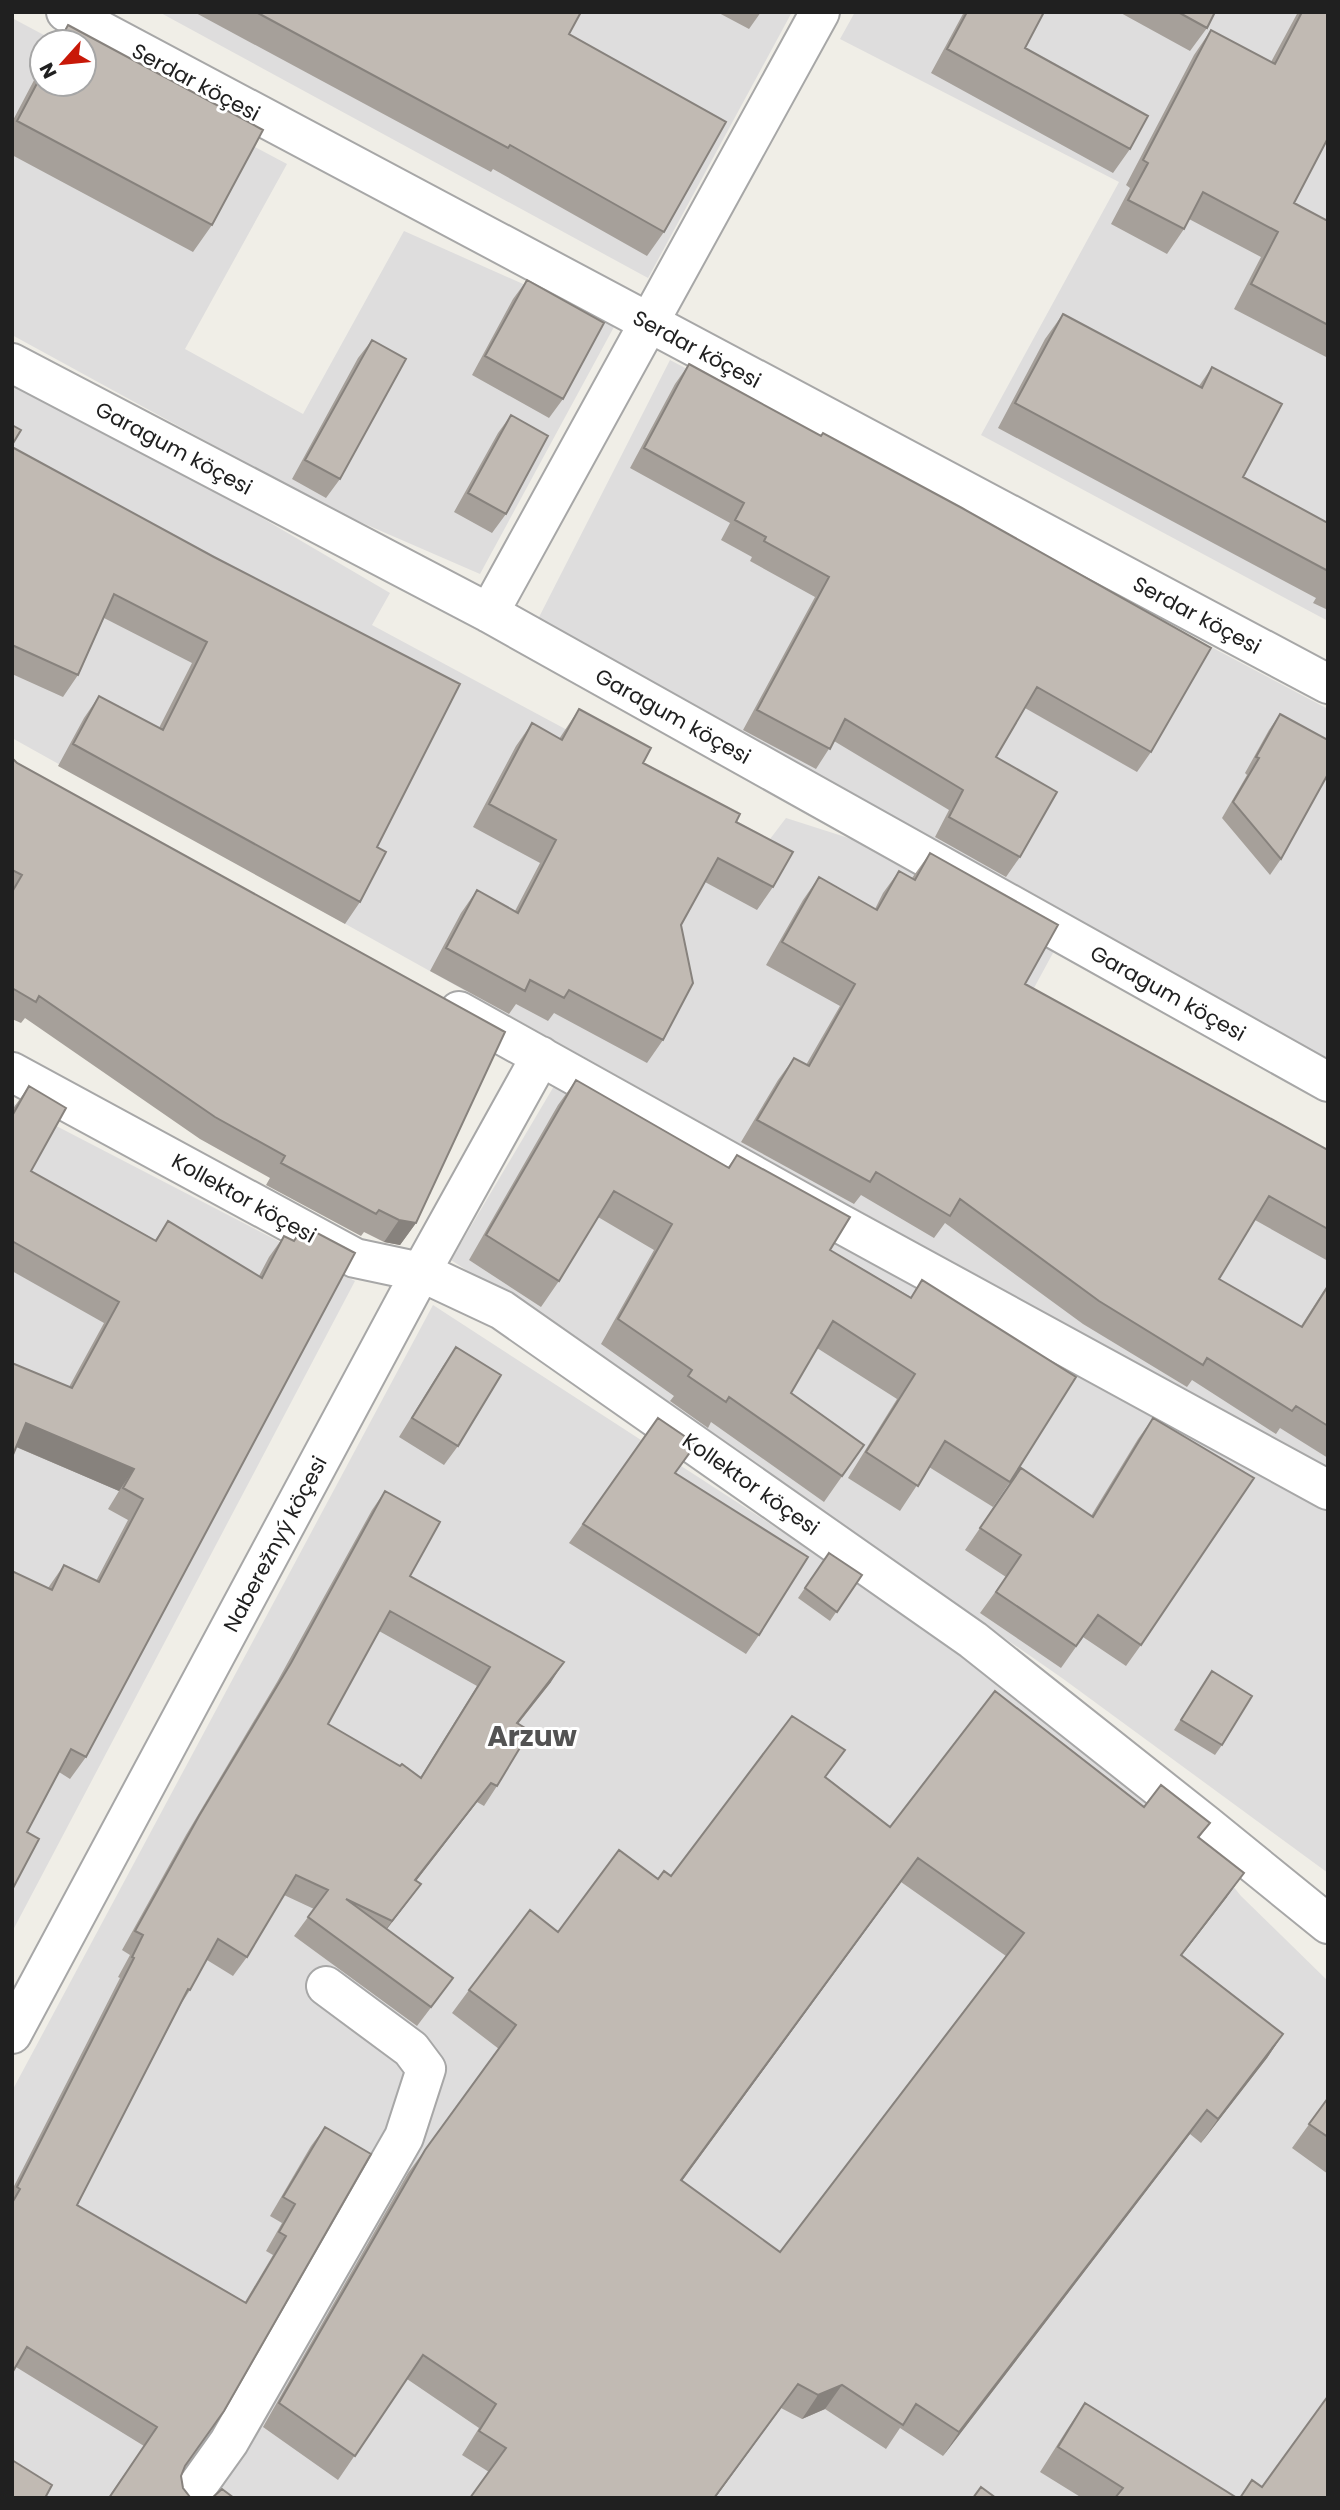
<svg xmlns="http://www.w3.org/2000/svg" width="1340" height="2510" viewBox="0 0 1340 2510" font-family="Poppins,sans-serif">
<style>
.residential{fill:#dedddd}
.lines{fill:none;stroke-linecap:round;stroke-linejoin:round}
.street-casing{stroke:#a7a7a7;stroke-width:42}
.street{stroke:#fff;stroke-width:38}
.wall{fill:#a6a09a;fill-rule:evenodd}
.shaded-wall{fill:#87827d}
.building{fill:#c1bab3;stroke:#87827d;stroke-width:2;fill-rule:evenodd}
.labels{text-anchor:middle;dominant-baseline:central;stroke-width:6;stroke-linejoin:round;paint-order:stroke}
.street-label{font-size:21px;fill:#202020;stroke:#fff}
.district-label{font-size:28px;font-weight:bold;fill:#535353;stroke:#fff}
</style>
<rect width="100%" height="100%" fill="#f0eee7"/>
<!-- residential -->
<path class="residential" d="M159 12H792L648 278Z
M855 12H1328V621L981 435 1119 182 840 39Z
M12 18 57 42H42V84H84V56L287 164 185 349 303 414 404 231 615 325 480 574 328 508 12 335Z
M670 360 1328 709V1059L938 849 535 625Z
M12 371 390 593 372 625 770 839 786 818 911 858 1060 940 1028 999 1328 1161V1472L12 738Z
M557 1081 1328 1508V1873L1062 1678 596 1355 451 1260Z
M12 1103 355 1281 12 1932Z
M433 1305 946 1638 1199 1844 1241 1896 1328 1981V2498H12V2091Z"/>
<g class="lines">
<defs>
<path id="street" d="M66 12 1328 684
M12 363 489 613 1328 1082
M489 613 820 12
M459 1011 841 1224 1328 1490
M12 1072 355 1258 421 1272 502 1310 973 1640 1206 1825 1328 1924
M12 2034 421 1272 541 1056
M189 2498 229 2442 404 2137 426 2069 411 2049 326 1986"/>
</defs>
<!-- street casing -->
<use href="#street" class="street-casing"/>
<!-- street -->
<use href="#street" class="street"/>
</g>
<!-- wall -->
<path class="wall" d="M194 12H581L569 34 664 232 647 256 493 169 491 172Z
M717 12H761L749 29Z
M964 12H1044L1025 48 1130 149 1113 173 931 73Z
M1119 12H1215L1207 28 1190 51Z
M1298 12H1328L1294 203 1328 221V358L1234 309 1261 257 1189 219 1184 229 1167 254 1111 224 1130 188 1126 185 1194 55 1211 30 1271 62Z
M68 25 263 130 212 225 193 252 12 155V122L42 65V84H84V42H56Z
M527 280 563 399 549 418 472 375 513 299Z
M1063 314 1199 386 1212 367 1243 477 1328 523V610L1313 603 1316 598 998 428 1045 339Z
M372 340 340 479 326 498 292 479 358 358Z
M689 364 1151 752 1137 772 1025 708 996 757 1020 857 1006 877 935 837 949 810 834 741 816 769 743 730 815 597 750 561 752 557 721 540 730 523 630 468 675 384Z
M511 415 506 514 492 533 454 512 498 433Z
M12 447 214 557 377 847 360 902 345 924 58 766 84 718 99 696 159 728 192 663 104 618 78 675 63 697 12 674Z
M579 709 643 763 736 822 773 887 757 910 705 882 681 925 663 1040 647 1063 554 1013 548 1021 516 1004 509 1014 430 971 461 913 477 890 515 911 540 863 473 827 516 746 532 723 559 739Z
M1280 714 1281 859 1270 875 1222 818 1247 775 1245 773 1269 730Z
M12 758 416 1223 400 1245 384 1242 364 1232 361 1236 266 1185 270 1178 200 1139 25 1018 21 1023 12 1019Z
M930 853 1025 984 1328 1150V1261L1255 1220 1219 1279 1301 1326 1328 1284V1458L1280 1428 1276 1434 1192 1380 1187 1387 1083 1324 945 1223 934 1238 861 1195 854 1204 741 1142 778 1080 794 1058 806 1065 840 1006 766 965 803 900 819 877 875 909 883 893 899 871 912 878Z
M576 1080 728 1167 737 1155 830 1250 911 1297 922 1280 1010 1482 993 1507 929 1467 900 1511 848 1478 897 1399 817 1348 791 1393 864 1445 824 1502 711 1422 708 1428 670 1401 674 1396 601 1344 654 1250 598 1217 559 1281 541 1307 469 1260 558 1105Z
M29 1086 31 1171 155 1240 168 1221 259 1276 269 1257 284 1236 294 1241 304 1226 86 1757 70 1779 59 1772 27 1832 48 1588 64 1565 96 1581 128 1520 108 1509 119 1491 16 1447 12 1363 69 1387 104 1323 12 1271V1110Z
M456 1347 458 1446 444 1465 399 1437 443 1366Z
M658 1418 676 1473 759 1635 746 1654 569 1543Z
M1153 1418 1141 1645 1126 1666 1083 1637 1061 1668 980 1613 1006 1577 965 1550 1021 1468 1091 1516 1138 1439Z
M385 1491 410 1576 551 1682 518 1724 497 1786 484 1806 477 1802 416 1881 421 1884 387 1929 439 1997 417 2026 294 1936 314 1909 284 1895 247 1957 233 1976 207 1960 190 1990 181 2004 77 2205 245 2302 273 2255 266 2251 282 2223 270 2216 311 2146 325 2127 371 2154 108 2498 144 2446 16 2367 12 2373V2190L120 1978 118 1977 130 1955 122 1950 186 1835 277 1682 372 1510ZM379 1631 477 1686 420 1778 328 1724Z
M829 1553 862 1575 830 1621 798 1598Z
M1212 1671 1222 1745 1215 1755 1174 1730Z
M826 1777 890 1827 1144 1807 1210 1823 1199 1838 1227 1897 1182 1955 1283 2034 1267 2058 1201 2143 1190 2134 943 2456 900 2428 886 2449 825 2409 802 2419 781 2408 715 2498H470L489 2472 462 2455 479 2428 407 2379 338 2480 263 2427 408 2173 499 2049 452 2013 469 1990 558 1932 658 1879 671 1876ZM901 1882 1006 1956 780 2252 682 2181Z
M1328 2098V2174L1292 2148Z
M1085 2403 1237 2498H1082L1040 2472 1068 2428Z"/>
<!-- shaded-wall -->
<path class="shaded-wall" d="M399 1220 416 1223 400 1245 384 1242Z
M26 1423 134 1469 119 1491 12 1445Z
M564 1662 551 1682 503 1742 517 1723Z
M491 1783 477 1802 402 1899 415 1880Z
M918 1858 901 1882 665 2204 681 2180Z
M1244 1873 1227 1897 1164 1978 1181 1955Z
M421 1884 407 1903 378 1940 392 1921Z
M1283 2034 1267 2058 1201 2143 1218 2119Z
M1207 2110 1190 2134 943 2456 959 2432Z
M798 2384 715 2498H714Z
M842 2385 825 2409 802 2419 818 2395Z"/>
<!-- building -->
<path class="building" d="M256 12H581L569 34 726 122 664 232 510 145 508 148Z
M967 12H1044L1025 48 1148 116 1130 149 947 49Z
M1178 12H1215L1207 28Z
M1302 12H1328V138L1294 203 1328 221V325L1251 284 1278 232 1203 192 1184 229 1128 200 1148 163 1143 160 1211 30 1275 64Z
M68 25 263 130 212 225 17 121 42 74V84H84V42H59Z
M527 280 604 323 563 399 485 356Z
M1063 314 1202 388 1212 367 1282 404 1243 477 1328 523V571L1015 403Z
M372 340 406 359 340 479 305 460Z
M689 364 821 436 823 433 962 508 1211 648 1151 752 1037 687 996 757 1057 792 1020 857 949 817 963 790 845 719 830 749 757 710 829 577 764 541 766 537 735 520 744 503 644 448Z
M511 415 548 436 506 514 468 493Z
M12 425 21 430 12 445Z
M12 447 214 557 460 684 377 847 386 852 360 902 73 744 99 696 163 730 207 642 114 594 78 675 12 645Z
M579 709 651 748 643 763 740 814 736 822 793 852 773 887 718 858 681 925 693 983 663 1040 569 990 564 998 530 980 525 991 446 948 477 890 518 913 556 840 489 804 532 723 562 740Z
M1280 714 1328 740V774L1281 859 1233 802 1259 758 1256 757Z
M12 758 17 763 505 1032 416 1223 399 1220 379 1210 376 1214 281 1163 285 1156 215 1117 39 996 36 1002 12 988V892L22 875 12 870Z
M930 853 1058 925 1025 984 1328 1150V1229L1269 1196 1219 1279 1302 1327 1328 1286V1426L1296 1406 1292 1411 1207 1358 1203 1365 1099 1301 960 1199 950 1216 876 1172 870 1182 757 1120 794 1058 809 1066 855 984 782 942 819 877 877 910 899 871 915 880Z
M576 1080 729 1168 737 1155 850 1217 830 1250 911 1298 922 1280 1076 1377 1010 1482 945 1441 918 1486 866 1452 915 1374 833 1321 791 1393 864 1445 842 1476 729 1397 726 1402 688 1376 692 1370 618 1319 672 1224 614 1191 559 1281 486 1235Z
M29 1086 66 1108 31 1171 156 1241 168 1221 262 1278 284 1236 294 1241 304 1226 355 1253 86 1757 71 1749 27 1832 39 1839 12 1890V1571L52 1590 64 1565 99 1582 143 1499 123 1488 134 1469 26 1423 12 1457V1363L72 1388 119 1302 12 1241V1116Z
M456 1347 501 1375 458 1446 412 1418Z
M658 1418 696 1444 675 1473 808 1557 759 1635 583 1524Z
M1153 1418 1254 1478 1141 1645 1098 1615 1076 1646 996 1592 1021 1555 980 1528 1021 1468 1093 1517Z
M385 1491 440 1522 410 1576 564 1662 517 1723 530 1731 497 1786 491 1783 415 1880 421 1884 392 1921 346 1899 453 1978 431 2007 308 1917 328 1890 296 1875 247 1957 218 1939 190 1990 188 1989 77 2205 246 2303 286 2236 279 2232 295 2204 283 2197 325 2127 371 2154 224 2411 185 2466 181 2476 183 2488 190 2497 193 2498H109L157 2427 27 2347 12 2373V2203L20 2189 17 2187 134 1958 132 1957 143 1935 135 1931 199 1816 291 1663ZM390 1611 490 1667 421 1778 402 1764 400 1766 328 1724Z
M829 1553 862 1575 837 1612 805 1588Z
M1212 1671 1252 1696 1222 1745 1181 1720Z
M995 1691 1144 1807 1161 1785 1210 1823 1198 1837 1244 1873 1181 1955 1283 2034 1218 2119 1207 2110 959 2432 916 2404 903 2425 842 2385 818 2395 798 2384 714 2498H470L506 2448 479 2431 496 2404 423 2355 355 2456 279 2403 425 2150 516 2025 469 1990 530 1910 558 1932 619 1850 658 1879 664 1871 671 1876 792 1716 845 1750 825 1777 890 1827ZM918 1858 1024 1933 780 2252 681 2180Z
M1328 2098V2137L1309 2124Z
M1328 2396V2498H1240L1252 2480 1262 2487Z
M1085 2403 1237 2498H1115L1123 2488 1058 2447Z
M12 2460 52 2485 45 2498H12Z
M981 2487 996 2498H973Z
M222 2489 234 2498H212Z"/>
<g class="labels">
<!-- street labels -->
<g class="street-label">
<text transform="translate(196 82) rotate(28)">Serdar köçesi</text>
<text transform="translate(697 349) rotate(28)">Serdar köçesi</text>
<text transform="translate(174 448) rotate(28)">Garagum köçesi</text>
<text transform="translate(1197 615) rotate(28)">Serdar köçesi</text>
<text transform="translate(673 716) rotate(29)">Garagum köçesi</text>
<text transform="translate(1168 993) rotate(29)">Garagum köçesi</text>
<text transform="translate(244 1198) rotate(29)">Kollektor köçesi</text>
<text transform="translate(751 1484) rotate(35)">Kollektor köçesi</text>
<text transform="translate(275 1544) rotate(-62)">Naberežnyý köçesi</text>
</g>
<!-- district labels -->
<g class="district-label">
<text x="532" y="1736">Arzuw</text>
</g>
</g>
<!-- border -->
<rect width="1340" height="2510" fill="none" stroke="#202020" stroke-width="28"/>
<!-- north arrow -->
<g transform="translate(63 63) rotate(243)"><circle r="33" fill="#ffffff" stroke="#a6a6a6" stroke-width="2"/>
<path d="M0-5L12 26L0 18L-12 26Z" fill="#c81808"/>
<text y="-10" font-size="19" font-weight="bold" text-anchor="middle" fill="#202020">N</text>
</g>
</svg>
